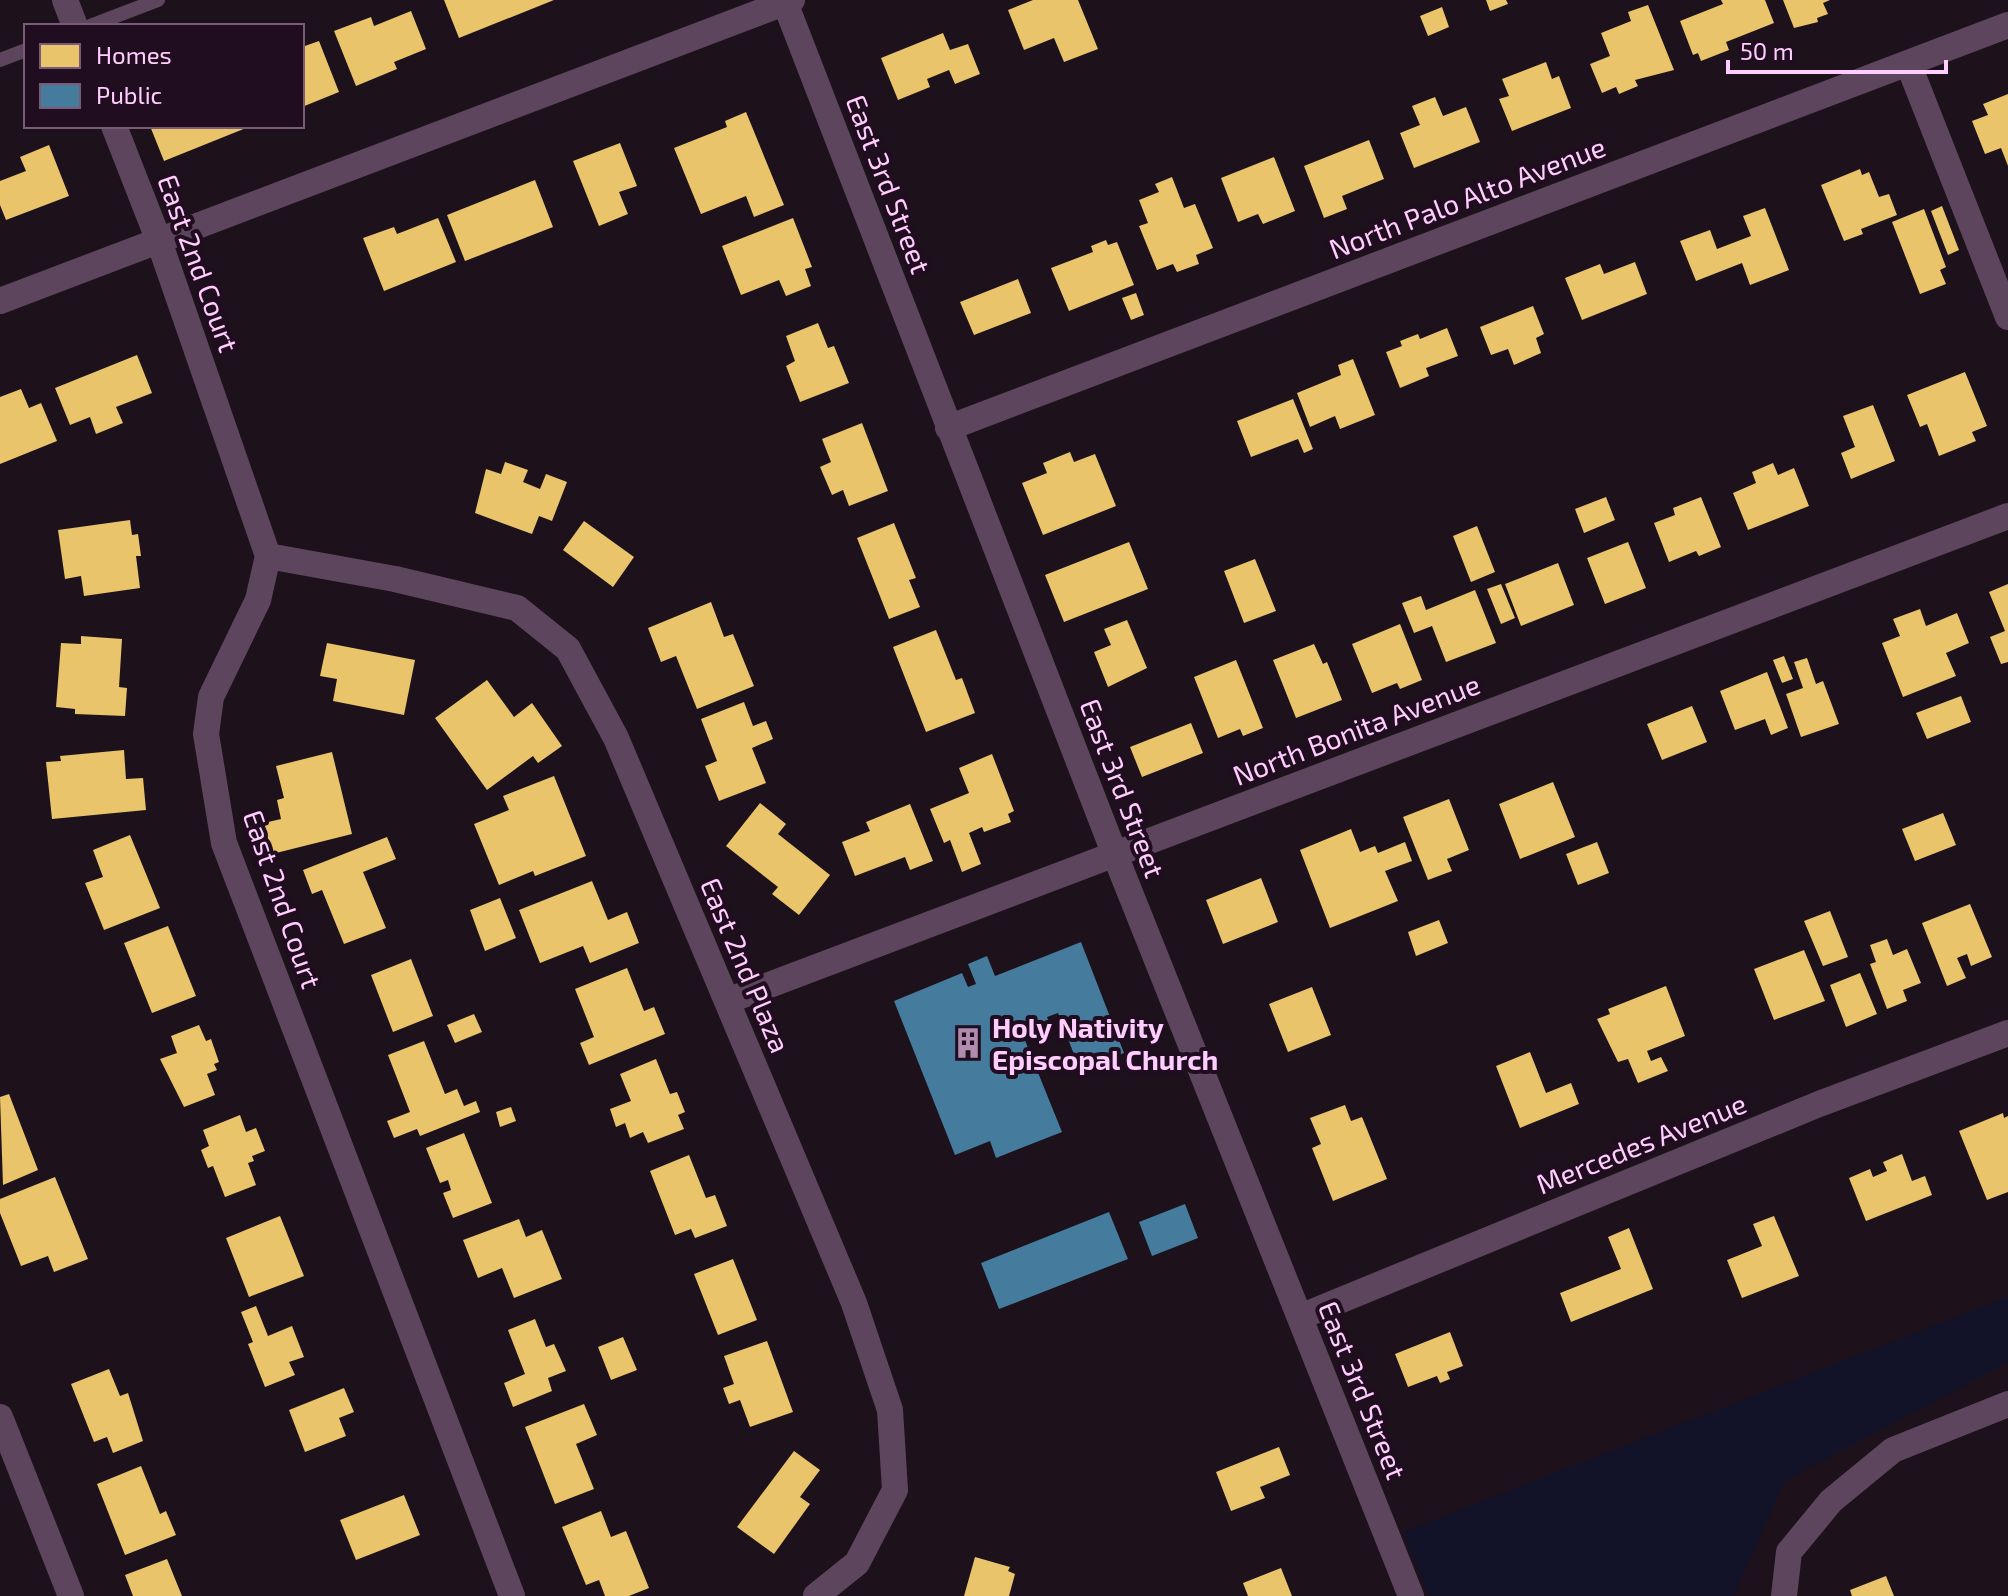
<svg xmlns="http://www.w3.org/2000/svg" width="2008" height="1596" viewBox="0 0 2008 1596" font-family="'Exo 2',sans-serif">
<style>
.green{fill:#121329}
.homes{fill:#e9c46a}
.public{fill:#457b9d}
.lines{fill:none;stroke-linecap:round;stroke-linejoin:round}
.lane{stroke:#5d465d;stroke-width:14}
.street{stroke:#5d465d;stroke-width:26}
.labels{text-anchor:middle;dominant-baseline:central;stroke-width:8;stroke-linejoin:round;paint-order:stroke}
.street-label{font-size:28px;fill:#ffcdfe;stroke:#210d20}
.poi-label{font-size:28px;font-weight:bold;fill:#ffcdfe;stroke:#210d20;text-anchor:start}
</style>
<rect width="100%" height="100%" fill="#1d121c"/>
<!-- green -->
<path class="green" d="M2008 1297V1362L1784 1481 1734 1596H1429L1403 1532Z"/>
<!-- homes -->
<path class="homes" d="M444 0H554L459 38Z
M1033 0H1078L1098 49 1064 62 1054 38 1024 50 1008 10Z
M1486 0H1506L1508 4 1490 11Z
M1721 0H1765L1774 23 1726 42 1729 50 1701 61 1698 53 1693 55 1680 21 1723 4Z
M1783 0H1830L1823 3 1828 14 1817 18 1818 22 1794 28Z
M1648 5 1674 70 1635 80 1638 86 1619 94 1616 87 1602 93 1590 64 1610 56 1601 33 1631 21 1628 12Z
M1442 7 1449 27 1428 36 1420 16Z
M411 11 426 49 394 62 397 69 356 86 334 31 371 17 374 26Z
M943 33 950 50 968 44 980 74 955 84 949 70 927 79 930 87 898 100 881 58Z
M319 41 339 92 302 107V47Z
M1546 62 1552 79 1559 76 1571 108 1512 131 1499 99 1509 96 1502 79Z
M2008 94V166L2001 148 1985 154 1972 121 1988 115 1983 104Z
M1435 97 1443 116 1466 107 1480 142 1414 168 1400 133 1420 125 1412 106Z
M746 112 784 205 754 217 746 196 701 214 674 148 727 127 725 121Z
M150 126H251L164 161Z
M1369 140 1384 179 1342 196 1347 209 1324 218 1304 166Z
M620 143 637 186 619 192 628 214 599 226 573 161Z
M49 145 69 196 6 220 0 205V181L26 171 20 157Z
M1274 157 1295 211 1263 224 1258 214 1238 222 1221 178Z
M1860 169 1862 175 1869 172 1879 197 1889 194 1897 215 1861 229 1863 234 1844 241 1821 185Z
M1172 177 1184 208 1195 204 1213 248 1196 255 1199 264 1177 272 1173 264 1157 270 1139 226 1148 223 1139 200 1159 192 1155 184Z
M535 180 553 227 465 261 447 215Z
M1942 206 1959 250 1948 255 1931 211Z
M1765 208 1789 270 1750 285 1742 263 1696 281 1680 241 1710 230 1717 249 1751 236 1743 216Z
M1924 209 1946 267 1940 270 1946 284 1920 294 1892 222Z
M438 218 456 262 384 291 363 238 394 227 397 234Z
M793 218 812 267 805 269 811 286 786 296 779 280 741 295 722 246Z
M1106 240 1108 245 1117 242 1134 285 1069 311 1051 268 1093 252 1091 246Z
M1635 262 1647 294 1582 320 1565 278 1600 264 1604 274Z
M1018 279 1031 313 974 335 960 302Z
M1136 293 1144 315 1131 320 1122 298Z
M1533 306 1544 334 1536 338 1541 353 1514 365 1508 349 1491 355 1480 327Z
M818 323 828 348 834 346 849 383 800 402 786 366 795 361 786 336Z
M1447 328 1458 356 1426 368 1429 376 1400 388 1386 352 1402 346 1400 341 1418 334 1420 339Z
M137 355 152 393 116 407 123 423 96 434 90 417 70 425 55 388Z
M1353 359 1375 415 1340 429 1335 416 1310 427 1297 393 1341 375 1338 365Z
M1965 372 1987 426 1972 432 1976 441 1939 456 1927 424 1920 427 1907 395Z
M21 389 29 408 41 403 57 441 0 464V397Z
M1293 399 1313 449 1304 453 1298 439 1251 457 1237 421Z
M1873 405 1895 461 1851 479 1841 453 1855 447 1843 416Z
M862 423 888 491 849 506 843 490 832 495 820 467 831 462 822 439Z
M1070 452 1074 462 1095 454 1116 506 1043 535 1022 483 1047 473 1043 463Z
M505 462 528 470 523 482 540 489 546 474 567 482 552 521 539 516 532 534 475 513 486 469 501 474Z
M1773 463 1778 475 1794 468 1809 506 1748 530 1733 493 1756 483 1752 472Z
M1606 497 1615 520 1584 533 1575 509Z
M1701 497 1721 547 1699 556 1696 551 1669 562 1654 523 1675 515 1673 508Z
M130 520 132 535 138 534 141 556H136L140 588 84 596 81 576 65 579 58 530Z
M584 521 634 557 613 587 563 550Z
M894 523 916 578 909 580 920 607 889 619 857 538Z
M1477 526 1495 572 1471 582 1453 536Z
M1129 542 1148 589 1064 622 1045 575Z
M1628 542 1646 588 1605 604 1587 558Z
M1255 559 1276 611 1244 623 1224 571Z
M1558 563 1574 605 1521 626 1505 584Z
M1501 584 1515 618 1501 624 1487 589Z
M2008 584V662L2001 664 1990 637 2005 631 1989 592Z
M1475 590 1496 643 1446 662 1432 626 1414 633 1402 603 1421 596 1426 610Z
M711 602 724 637 733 634 754 686 697 709 676 656 661 662 648 628Z
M1920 609 1926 626 1957 613 1969 643 1946 653 1956 676 1903 697 1882 643 1900 636 1893 619Z
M1127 620 1147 668 1108 687 1094 652 1111 645 1104 629Z
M1400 624 1422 680 1400 689 1397 683 1372 693 1352 644Z
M936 630 956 680 962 678 975 713 926 732 893 647Z
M81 636 122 639 119 687 127 688 125 716 75 714V709L56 707 61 643 81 644Z
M327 643 415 660 404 715 333 701 337 679 320 676Z
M1314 644 1323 664 1327 662 1342 700 1296 718 1273 660Z
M1784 656 1793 679 1782 683 1773 660Z
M1807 658 1816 684 1823 681 1839 724 1801 737 1786 694 1803 688 1794 662Z
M1236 660 1263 728 1243 736 1240 729 1218 738 1194 677Z
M1767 672 1788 728 1771 735 1765 719 1735 730 1720 691Z
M487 680 514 717 532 703 562 746 538 763 533 756 487 790 435 718Z
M1961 696 1971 722 1927 739 1916 713Z
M744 702 753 726 766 721 773 739 752 748 766 783 719 801 705 766 717 761 701 719Z
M1692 706 1707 742 1662 760 1647 724Z
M1191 723 1203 753 1142 777 1130 747Z
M124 750 126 779 143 778 146 810 52 819 46 762 61 761 60 756Z
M332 752 352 834 272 854 264 823 281 819 277 800 284 798 276 766Z
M992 754 1014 811 1008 814 1011 822 984 832 982 827 969 833 981 864 962 872 950 840 944 843 930 809 969 793 959 768Z
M554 776 586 856 535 876 533 871 499 885 474 824 509 810 503 796Z
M1553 782 1575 837 1520 859 1499 804Z
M1449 799 1469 850 1447 859 1452 871 1428 880 1403 817Z
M760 803 786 824 778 834 830 875 799 915 772 894 778 887 726 846Z
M910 804 933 861 910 870 905 857 855 876 842 842 870 831 866 822Z
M1943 813 1956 845 1915 861 1902 829Z
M1351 829 1360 852 1375 846 1378 853 1405 842 1412 861 1385 871 1398 901 1330 928 1300 850Z
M130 835 160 908 104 930 85 883 103 877 93 850Z
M387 837 396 859 363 872 386 928 344 944 322 890 312 894 303 870Z
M1597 842 1609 873 1578 885 1566 854Z
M1261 878 1278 922 1223 944 1206 900Z
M592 881 608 920 627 912 639 943 590 963 583 946 540 963 519 910Z
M500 898 516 938 485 951 470 910Z
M1970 904 1992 957 1971 966 1967 954 1957 958 1966 978 1947 986 1922 923Z
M1830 911 1848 957 1823 966 1804 921Z
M1439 920 1448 943 1416 956 1408 932Z
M168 926 196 996 152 1013 124 943Z
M1887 939 1893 955 1907 949 1921 983 1903 990 1907 1001 1887 1009 1870 964 1876 962 1870 945Z
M1804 950 1825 1001 1774 1020 1754 969Z
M411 959 433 1016 393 1032 371 975Z
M627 968 644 1011 654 1007 665 1034 589 1065 580 1043 594 1037 575 989Z
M1860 973 1877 1014 1846 1027 1830 985Z
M1666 986 1685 1036 1647 1051 1651 1061 1661 1057 1668 1071 1638 1083 1628 1059 1618 1062 1597 1019 1610 1014 1608 1009Z
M1312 987 1331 1035 1288 1052 1269 1004Z
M474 1014 482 1032 455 1043 447 1025Z
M199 1025 206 1041 211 1039 219 1062 214 1064 217 1070 207 1074 215 1095 184 1107 160 1059 177 1053 171 1036Z
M424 1041 445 1094 457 1089 464 1106 476 1101 480 1112 420 1136 417 1129 394 1138 387 1121 410 1112 388 1055Z
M1530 1052 1546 1093 1571 1083 1579 1104 1520 1128 1496 1066Z
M656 1059 670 1094 677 1092 685 1112 678 1115 684 1129 648 1143 643 1132 630 1138 625 1123 616 1127 610 1109 631 1101 620 1074Z
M9 1094 38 1170 3 1185 0 1097Z
M1345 1105 1351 1121 1362 1117 1387 1179 1333 1201 1312 1148 1321 1144 1310 1118Z
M511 1107 516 1121 500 1127 496 1112Z
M2003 1113 2004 1118 2008 1116V1192L1987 1200 1959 1131Z
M240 1115 246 1132 256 1128 265 1151 252 1156 254 1161 248 1163 256 1185 225 1197 213 1166 208 1168 201 1150 209 1146 203 1130Z
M464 1133 492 1203 453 1218 443 1193 451 1190 448 1180 440 1183 426 1148Z
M1902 1154 1912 1181 1925 1176 1932 1195 1866 1221 1849 1178 1870 1169 1873 1177 1887 1171 1883 1162Z
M689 1155 706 1198 715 1195 727 1226 695 1238 691 1229 675 1235 650 1171Z
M55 1177 88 1259 54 1272 48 1256 21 1266 0 1213V1199Z
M280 1216 304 1276 249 1297 226 1238Z
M1774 1216 1799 1276 1742 1298 1727 1260 1762 1246 1753 1224Z
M519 1219 526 1237 542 1230 562 1279 514 1298 502 1268 478 1278 463 1240Z
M1629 1228 1653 1289 1571 1322 1560 1293 1621 1269 1608 1237Z
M733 1259 757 1320 718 1335 694 1274Z
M256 1306 268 1336 292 1326 304 1357 289 1362 295 1375 265 1387 248 1344 253 1342 241 1312Z
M535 1319 546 1347 554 1344 566 1371 548 1378 552 1391 513 1407 504 1383 525 1374 508 1330Z
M1450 1332 1463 1366 1447 1372 1450 1379 1440 1383 1437 1376 1408 1387 1395 1354Z
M623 1337 637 1370 611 1380 598 1347Z
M767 1341 793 1412 750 1427 740 1400 729 1404 723 1388 734 1384 724 1356Z
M109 1369 120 1396 128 1393 143 1441 113 1453 107 1437 94 1442 71 1384Z
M344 1388 354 1412 339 1418 346 1436 305 1452 289 1410Z
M584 1404 597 1435 576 1444 594 1489 555 1504 525 1427Z
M1279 1447 1290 1475 1260 1487 1265 1498 1231 1511 1216 1472Z
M794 1451 820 1470 800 1497 810 1504 774 1554 737 1527Z
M141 1466 160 1514 166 1511 176 1535 125 1555 97 1484Z
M404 1495 420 1535 356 1560 340 1520Z
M601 1511 611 1537 626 1531 649 1588 629 1596H605L599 1580 586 1585 562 1527Z
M975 1557 1010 1567 1008 1571 1015 1574 1009 1596H964Z
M167 1559 182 1596H133L125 1575Z
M1281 1568 1292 1596H1248L1243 1583Z
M1886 1576 1894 1596H1852L1850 1590Z"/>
<!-- public -->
<path class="public" d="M1081 942 1124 1053 1080 1070 1058 1013 1047 1017 1051 1027 1037 1033 1033 1022 1020 1028 1062 1132 996 1158 990 1141 955 1155 894 1001 962 973 968 987 976 984 968 964 987 956 995 976Z
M1185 1204 1198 1238 1152 1256 1139 1222Z
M1109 1212 1128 1259 999 1309 981 1263Z"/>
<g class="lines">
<!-- lane -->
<path class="lane" d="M90 26 158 0
M0 60 26 50"/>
<!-- street -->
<path class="street" d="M65 0 75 26
M784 0 1115 855 1411 1596
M1908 63 2008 317
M114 126 159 241 268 556 258 600 211 697 206 734 224 843 512 1596
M0 301 792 0
M948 428 2008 25
M268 556 395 579 517 608 568 649 616 738 854 1303 890 1410 895 1490 857 1563 816 1596
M727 1001 2008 516
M1300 1317 1819 1104 2008 1033
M0 1417 71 1596
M1784 1596 1789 1552 1831 1501 1893 1450 2008 1404"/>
</g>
<!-- icons -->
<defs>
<symbol id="building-bare" viewBox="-9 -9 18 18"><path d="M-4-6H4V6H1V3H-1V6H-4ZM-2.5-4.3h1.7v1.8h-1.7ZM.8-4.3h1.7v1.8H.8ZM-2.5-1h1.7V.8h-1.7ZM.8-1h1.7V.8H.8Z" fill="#b08caf" stroke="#210d20" stroke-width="2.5" paint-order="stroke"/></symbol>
</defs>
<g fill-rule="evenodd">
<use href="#building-bare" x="946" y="1021" width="44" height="44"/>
</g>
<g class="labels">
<!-- street labels -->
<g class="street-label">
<text transform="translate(889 184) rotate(69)">East 3rd Street</text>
<text transform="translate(1467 197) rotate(-21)">North Palo Alto Avenue</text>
<text transform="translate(199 263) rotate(70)">East 2nd Court</text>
<text transform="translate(1356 729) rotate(-21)">North Bonita Avenue</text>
<text transform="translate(1123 788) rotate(69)">East 3rd Street</text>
<text transform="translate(283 899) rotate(71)">East 2nd Court</text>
<text transform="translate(746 965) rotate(67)">East 2nd Plaza</text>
<text transform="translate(1641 1143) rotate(-22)">Mercedes Avenue</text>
<text transform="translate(1363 1390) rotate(68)">East 3rd Street</text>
</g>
<!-- poi labels -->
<g class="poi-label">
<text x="992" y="1027">Holy Nativity<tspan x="992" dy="32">Episcopal Church</tspan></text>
</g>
</g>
<!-- legend -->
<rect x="24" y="24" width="280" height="104" fill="#210d20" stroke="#7a5a79" stroke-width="2"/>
<rect x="40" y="44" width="40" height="24" fill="#e9c46a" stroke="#7a5a79" stroke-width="2"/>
<text x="96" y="64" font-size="24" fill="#ffcdfe">Homes</text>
<rect x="40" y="84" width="40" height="24" fill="#457b9d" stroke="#7a5a79" stroke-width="2"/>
<text x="96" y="104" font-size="24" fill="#ffcdfe">Public</text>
<!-- scale -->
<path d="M1728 60v12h218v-12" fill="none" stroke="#ffcdfe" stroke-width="4"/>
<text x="1740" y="60" font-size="24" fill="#ffcdfe" stroke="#210d20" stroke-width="6" paint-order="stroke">50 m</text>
</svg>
